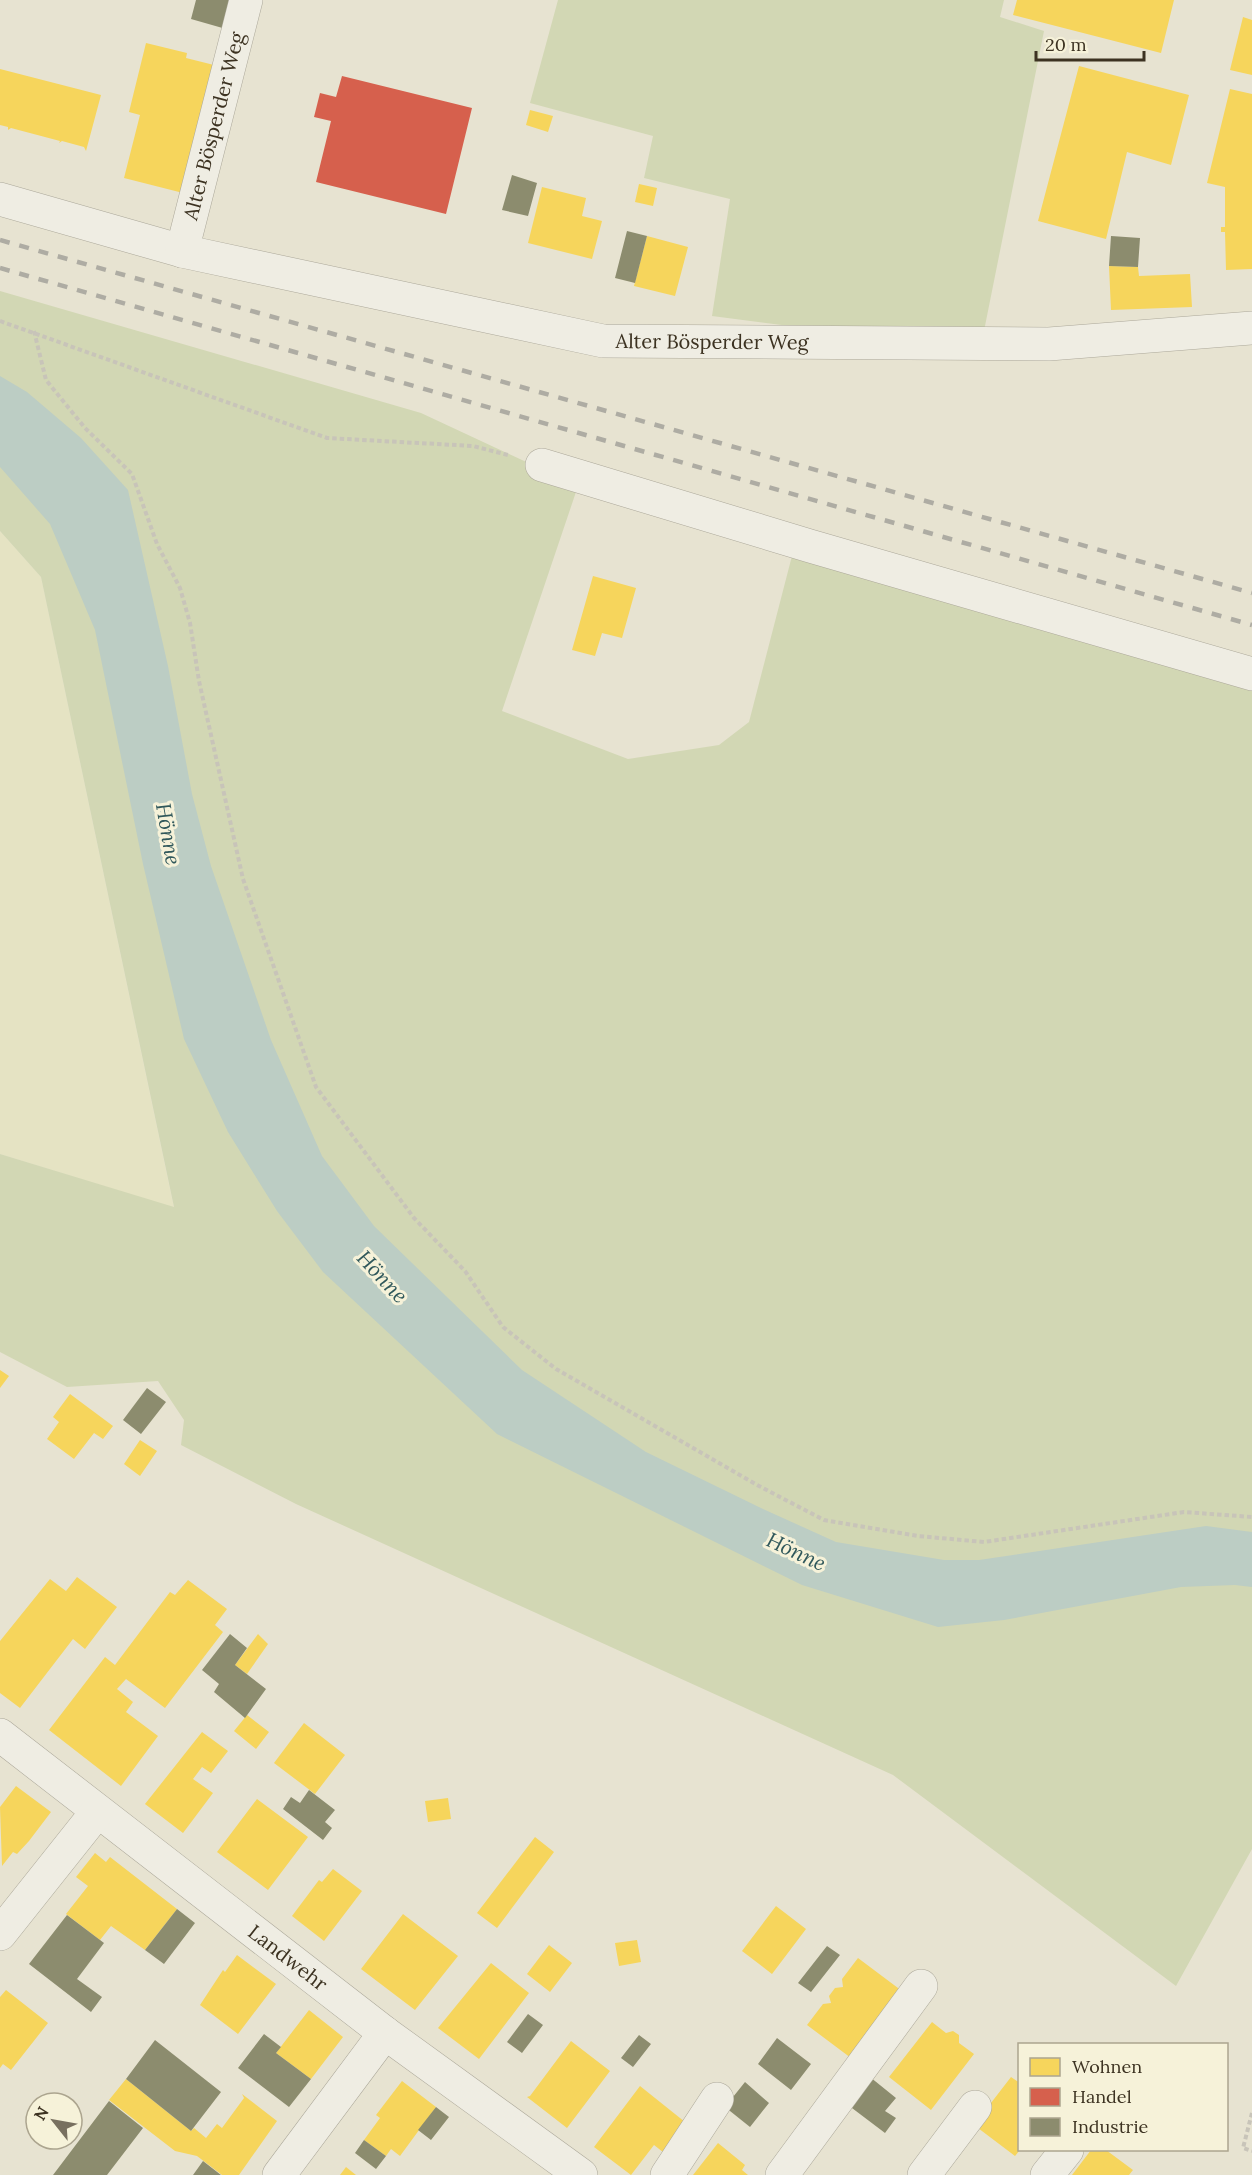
<svg xmlns="http://www.w3.org/2000/svg" width="1252" height="2175" font-family="Lora,serif">
  <style>
    .farmland { fill: #e5e3c3 }
    .green { fill: #d2d7b4 }
    .water { fill: #bccdc4 }
    .homes { fill: #f6d55c }
    .shops { fill: #d6604d }
    .industry { fill: #8c8c6e }
    .lines { fill: none; stroke-linecap: round; stroke-linejoin: round }
    .minor-casing { stroke: #aca89a; stroke-width: 34 }
    .path { stroke: #c8c4b9; stroke-width: 4; stroke-dasharray: 4.5 3; stroke-linecap: butt }
    .minor { stroke: #efede3; stroke-width: 33 }
    .rail { stroke: #aeaca3; stroke-width: 4.5; stroke-dasharray: 10 10; stroke-linecap: butt }
    .labels { text-anchor: middle; stroke-width: 6; stroke-linejoin: round; paint-order: stroke }
    .street-label { font-size: 20px; fill: #3c3221; stroke: #f6f2d9 }
    .water-label { font-size: 21px; font-style: italic; fill: #30585b; stroke: #f6f2d9 }
  </style>
  <rect width="100%" height="100%" fill="#e7e3d1"/>
  <path class="farmland" d="M 0,531 L 41,577 L 174,1208 L 0,1154 Z"/>
  <path class="green" d="M 558,0 L 1004,0 L 1000,17 L 1044,31 L 984,331 L 837,332 L 712,316 L 730,199 L 644,178 L 653,136 L 530,103 Z
    M 0,291 L 421,413 L 578,486 L 502,711 L 628,759 L 719,745 L 749,722 L 793,552 L 1252,691 L 1252,1849 L 1176,1986 L 893,1775 L 296,1504 L 181,1445 L 184,1420 L 158,1381 L 67,1387 L 0,1352 L 0,1154 L 174,1207 L 41,577 L 0,531 Z"/>
  <path class="water" d="M 0,376 L 27,392 L 81,438 L 128,490 L 168,666 L 192,794 L 211,866 L 271,1040 L 322,1156 L 374,1226 L 522,1370 L 646,1452 L 763,1509 L 836,1542 L 944,1560 L 979,1560 L 1206,1526 L 1252,1532 L 1252,1587 L 1235,1585 L 1181,1587 L 1004,1620 L 938,1627 L 802,1585 L 497,1434 L 323,1272 L 277,1211 L 228,1132 L 184,1039 L 143,864 L 95,630 L 50,524 L 0,467 Z"/>
  <path class="homes" d="M 1017,0 L 1174,0 L 1161,53 L 1013,15 Z
    M 1243,17 L 1252,20 L 1252,75 L 1230,70 Z
    M 146,43 L 187,53 L 186,58 L 218,66 L 187,194 L 124,178 L 140,115 L 129,112 Z
    M 1079,66 L 1189,95 L 1171,165 L 1127,152 L 1106,239 L 1038,221 Z
    M 0,69 L 101,95 L 86,151 L 84,147 L 62,141 L 59,143 L 60,141 L 11,128 L 8,130 L 8,127 L 0,125 Z
    M 1230,89 L 1252,94 L 1252,269 L 1226,270 L 1225,232 L 1221,232 L 1221,227 L 1225,227 L 1225,187 L 1207,183 Z
    M 530,110 L 553,116 L 548,132 L 526,125 Z
    M 639,184 L 657,188 L 653,206 L 635,202 Z
    M 542,187 L 586,198 L 582,216 L 602,221 L 592,259 L 528,243 Z
    M 647,236 L 688,247 L 675,296 L 634,286 Z
    M 1109,266 L 1138,267 L 1139,276 L 1190,274 L 1192,307 L 1111,310 Z
    M 593,576 L 636,588 L 622,638 L 602,633 L 595,656 L 572,650 Z
    M 0,1370 L 9,1376 L 0,1388 Z
    M 70,1394 L 113,1426 L 103,1439 L 94,1433 L 74,1459 L 47,1439 L 59,1422 L 53,1417 Z
    M 140,1440 L 157,1451 L 140,1476 L 124,1464 Z
    M 77,1577 L 117,1607 L 85,1649 L 73,1639 L 20,1708 L 0,1693 L 0,1641 L 50,1579 L 66,1591 Z
    M 188,1580 L 227,1609 L 215,1625 L 223,1632 L 165,1708 L 126,1679 L 117,1689 L 133,1702 L 126,1712 L 158,1736 L 121,1786 L 49,1730 L 105,1657 L 115,1665 L 170,1592 L 175,1595 Z
    M 258,1634 L 268,1644 L 247,1674 L 235,1665 Z
    M 247,1715 L 269,1732 L 256,1749 L 234,1731 Z
    M 304,1723 L 345,1755 L 315,1794 L 274,1763 Z
    M 202,1732 L 228,1751 L 211,1773 L 202,1767 L 193,1779 L 213,1793 L 183,1833 L 145,1804 Z
    M 16,1786 L 51,1812 L 29,1841 L 17,1854 L 13,1852 L 2,1866 L 0,1807 Z
    M 448,1798 L 451,1819 L 428,1822 L 425,1801 Z
    M 257,1799 L 308,1837 L 268,1890 L 217,1852 Z
    M 535,1837 L 554,1852 L 497,1928 L 477,1913 Z
    M 95,1853 L 106,1862 L 110,1857 L 177,1909 L 145,1950 L 111,1926 L 100,1940 L 66,1914 L 88,1886 L 76,1877 Z
    M 333,1869 L 362,1891 L 324,1941 L 292,1916 L 319,1880 L 322,1882 Z
    M 776,1906 L 806,1929 L 772,1974 L 742,1951 Z
    M 403,1914 L 458,1956 L 415,2010 L 361,1969 Z
    M 637,1940 L 641,1962 L 619,1966 L 615,1943 Z
    M 549,1945 L 572,1963 L 550,1992 L 527,1974 Z
    M 237,1955 L 276,1984 L 238,2034 L 200,2005 L 223,1970 L 225,1972 Z
    M 858,1958 L 902,1991 L 851,2058 L 807,2025 L 823,2004 L 831,2003 L 829,1996 L 835,1988 L 843,1987 L 842,1979 Z
    M 491,1963 L 529,1993 L 479,2059 L 438,2028 Z
    M 6,1990 L 48,2023 L 11,2070 L 3,2064 L 0,2068 L 0,1997 Z
    M 309,2010 L 343,2037 L 311,2079 L 276,2053 Z
    M 932,2022 L 946,2033 L 953,2031 L 959,2035 L 959,2043 L 974,2054 L 931,2110 L 889,2077 Z
    M 571,2041 L 610,2071 L 567,2128 L 527,2097 L 530,2096 Z
    M 1011,2077 L 1020,2083 L 1020,2150 L 1015,2156 L 974,2125 Z
    M 126,2079 L 191,2131 L 194,2128 L 206,2138 L 217,2124 L 222,2128 L 244,2098 L 242,2094 L 277,2121 L 239,2175 L 222,2175 L 197,2156 L 175,2151 L 109,2100 Z
    M 402,2081 L 436,2107 L 400,2156 L 391,2149 L 386,2156 L 364,2140 L 380,2118 L 376,2115 Z
    M 640,2086 L 690,2126 L 668,2156 L 654,2145 L 631,2175 L 594,2147 Z
    M 718,2143 L 745,2165 L 742,2170 L 748,2175 L 693,2175 Z
    M 1091,2150 L 1106,2150 L 1133,2170 L 1129,2175 L 1072,2175 Z
    M 346,2167 L 356,2175 L 340,2175 Z"/>
  <path class="shops" d="M 342,76 L 472,108 L 446,214 L 316,182 L 331,121 L 314,117 L 320,93 L 336,97 Z"/>
  <path class="industry" d="M 196,0 L 234,0 L 226,29 L 191,19 Z
    M 512,175 L 537,183 L 528,216 L 502,210 Z
    M 627,231 L 647,236 L 635,283 L 615,278 Z
    M 1111,236 L 1140,238 L 1138,267 L 1109,266 Z
    M 147,1388 L 166,1402 L 141,1434 L 123,1420 Z
    M 230,1634 L 247,1648 L 235,1665 L 266,1689 L 245,1718 L 214,1692 L 219,1684 L 202,1670 Z
    M 309,1790 L 335,1810 L 325,1822 L 332,1828 L 323,1840 L 283,1809 L 291,1797 L 300,1803 Z
    M 177,1909 L 195,1923 L 164,1964 L 145,1950 Z
    M 67,1915 L 104,1943 L 77,1979 L 102,1997 L 91,2012 L 29,1964 Z
    M 827,1946 L 840,1955 L 811,1992 L 798,1983 Z
    M 528,2014 L 543,2025 L 522,2053 L 507,2042 Z
    M 264,2034 L 281,2047 L 276,2053 L 311,2079 L 289,2107 L 238,2068 Z
    M 639,2035 L 651,2044 L 633,2067 L 621,2058 Z
    M 777,2038 L 811,2064 L 791,2090 L 758,2064 Z
    M 155,2040 L 221,2092 L 191,2131 L 126,2079 Z
    M 870,2077 L 896,2098 L 885,2111 L 896,2118 L 885,2133 L 848,2105 Z
    M 745,2082 L 769,2103 L 750,2127 L 725,2107 Z
    M 109,2101 L 143,2128 L 107,2175 L 53,2175 Z
    M 436,2107 L 449,2117 L 431,2140 L 418,2130 Z
    M 364,2140 L 386,2156 L 376,2169 L 355,2153 Z
    M 203,2161 L 221,2175 L 193,2175 Z"/>
  <g class="lines">
    <defs>
      <g id="minor">
        <path id="s1" d="M 0,199 L 182,251 L 603,341 L 1049,344 L 1252,328"/>
        <path id="s2" d="M 182,251 L 246,0"/>
        <path d="M 542,465 L 810,546 L 1252,674"/>
        <path id="s3" d="M 0,1735 L 385,2033 L 581,2175"/>
        <path d="M 0,1934 L 97,1812"/>
        <path d="M 279,2175 L 385,2033"/>
        <path d="M 667,2175 L 717,2099"/>
        <path d="M 782,2175 L 921,1986"/>
        <path d="M 924,2175 L 975,2107"/>
        <path d="M 1047,2175 L 1067,2150"/>
      </g>
    </defs>
    <use href="#minor" class="minor-casing"/>
    <path class="path" d="M 0,321 L 327,438 L 473,446 L 508,455
      M 34,331 L 46,380 L 85,428 L 132,474 L 157,544 L 180,588 L 190,623 L 199,681 L 243,879 L 316,1087 L 414,1218 L 465,1271 L 503,1327 L 556,1369 L 759,1486 L 824,1520 L 918,1536 L 984,1542 L 1184,1512 L 1252,1517
      M 1252,2113 L 1243,2148 L 1252,2151"/>
    <use href="#minor" class="minor"/>
    <path class="rail" d="M 0,240 L 1252,593
      M 0,268 L 1252,625"/>
  </g>
  <g class="labels">
    <g class="street-label">
      <text dy="7" stroke="none"><textPath href="#s2" startOffset="129">Alter Bösperder Weg</textPath></text>
      <text dy="7" stroke="none"><textPath href="#s1" startOffset="729">Alter Bösperder Weg</textPath></text>
      <text dy="7" stroke="none"><textPath href="#s3" startOffset="364">Landwehr</textPath></text>
    </g>
    <g class="water-label">
      <text transform="translate(168 834) rotate(80)" y="7">Hönne</text>
      <text transform="translate(382 1277) rotate(47)" y="7">Hönne</text>
      <text transform="translate(796 1552) rotate(25)" y="7">Hönne</text>
    </g>
  </g>
  <rect x="1018" y="2043" width="210" height="108" fill="#f6f2d9" stroke="#aca58f" stroke-width="1.5"/>
  <rect x="1030" y="2058" width="30" height="18" fill="#f6d55c" stroke="#aca58f" stroke-width="1.5"/>
  <text x="1072" y="2073" font-size="18" fill="#3c3221">Wohnen</text>
  <rect x="1030" y="2088" width="30" height="18" fill="#d6604d" stroke="#aca58f" stroke-width="1.5"/>
  <text x="1072" y="2103" font-size="18" fill="#3c3221">Handel</text>
  <rect x="1030" y="2118" width="30" height="18" fill="#8c8c6e" stroke="#aca58f" stroke-width="1.5"/>
  <text x="1072" y="2133" font-size="18" fill="#3c3221">Industrie</text>
  <g transform="translate(54 2121) rotate(301)"><circle r="28" fill="#f6f2d9" stroke="#aca58f" stroke-width="1.5"/>
  <path d="M0-4.5L10 22L0 15L-10 22Z" fill="#78705f"/>
  <text y="-9" font-size="16" font-weight="bold" text-anchor="middle" fill="#3c3221">N</text>
  </g>
  <path d="M1036 51v9h108v-9" fill="none" stroke="#3c3221" stroke-width="3"/>
  <text x="1045" y="51" font-size="18" fill="#3c3221" stroke="#f6f2d9" stroke-width="4.5" paint-order="stroke">20 m</text>
</svg>
